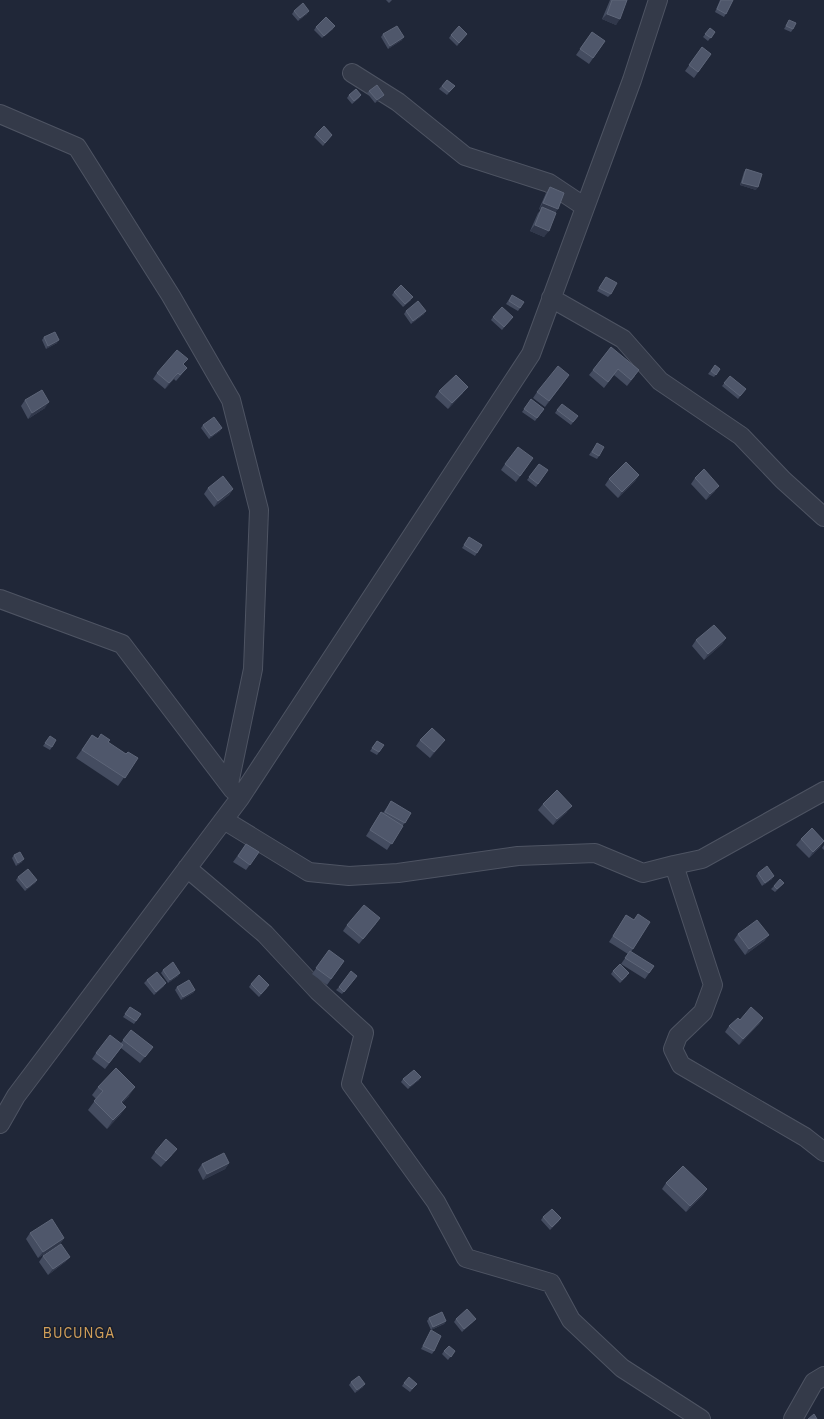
<svg xmlns="http://www.w3.org/2000/svg" width="824" height="1419" font-family="'IBM Plex Sans',sans-serif">
  <style>
    .lines { fill: none; stroke-linecap: round; stroke-linejoin: round }
    .minor-casing { stroke: #4e5463; stroke-width: 20 }
    .minor { stroke: #343a49; stroke-width: 18 }
    .wall { fill: #444c60 }
    .shaded-wall { fill: #31384b }
    .building { fill: #4f576b; stroke: #5e6679 }
    .labels { text-anchor: middle; stroke-width: 3; stroke-linejoin: round; paint-order: stroke }
    .quarter-label { font-size: 14px; letter-spacing: 1px; fill: #d4a15a; stroke: #191f2d }
  </style>
  <rect width="100%" height="100%" fill="#202738"/>
  <g class="lines">
    <defs>
      <path id="minor" d="M 352,73 L 398,102 L 465,156 L 549,183 L 585,207
        M 0,114 L 77,147 L 171,296 L 231,400 L 259,510 L 253,669 L 229,784
        M 551,298 L 623,339 L 660,381 L 741,436 L 783,480 L 824,517
        M 0,599 L 122,644 L 233,790
        M 224,820 L 309,872 L 349,876 L 398,873 L 518,856 L 595,853 L 643,873 L 674,865 L 702,859 L 824,791
        M 674,865 L 713,985 L 703,1012 L 678,1036 L 673,1049 L 681,1065 L 805,1137 L 824,1152
        M 187,868 L 265,934 L 318,991 L 364,1033 L 351,1084 L 436,1202 L 466,1258 L 551,1283 L 571,1320 L 622,1368 L 701,1419
        M 0,1124 L 16,1096 L 240,798 L 531,354 L 632,80 L 658,0
        M 793,1419 L 814,1382 L 824,1376"/>
    </defs>
    <use href="#minor" class="minor-casing"/>
    <use href="#minor" class="minor"/>
  </g>
  <path class="wall" d="M 386,0 L 392,0 L 389,3 Z
    M 610,0 L 627,0 L 616,25 L 602,19 Z
    M 720,0 L 733,0 L 724,17 L 715,12 Z
    M 294,11 L 307,14 L 298,21 L 292,14 Z
    M 789,20 L 793,29 L 791,32 L 784,29 Z
    M 316,27 L 333,29 L 322,38 L 314,30 Z
    M 710,28 L 715,32 L 708,41 L 703,37 Z
    M 592,32 L 605,41 L 589,64 L 576,55 Z
    M 383,34 L 402,40 L 388,49 L 381,37 Z
    M 467,34 L 457,46 L 449,38 L 451,35 Z
    M 702,47 L 711,54 L 694,78 L 685,71 Z
    M 447,80 L 455,86 L 447,95 L 439,89 Z
    M 369,91 L 384,95 L 382,98 L 375,103 L 367,93 Z
    M 349,95 L 361,95 L 359,98 L 352,104 L 347,98 Z
    M 316,134 L 332,135 L 323,146 L 314,137 Z
    M 746,169 L 756,190 L 740,185 L 744,172 Z
    M 550,187 L 555,213 L 544,237 L 530,231 L 538,213 L 541,210 L 539,209 L 546,193 Z
    M 606,277 L 611,294 L 608,297 L 597,291 Z
    M 394,292 L 411,300 L 403,307 L 392,295 Z
    M 512,295 L 520,308 L 518,311 L 506,304 Z
    M 406,311 L 424,314 L 411,324 L 404,314 Z
    M 493,317 L 513,317 L 502,330 L 491,320 Z
    M 44,337 L 57,343 L 46,349 L 42,340 Z
    M 611,347 L 635,376 L 627,386 L 614,375 L 604,388 L 589,375 Z
    M 715,365 L 720,369 L 714,377 L 708,374 Z
    M 187,368 L 176,381 L 174,379 L 165,389 L 153,379 L 157,373 Z
    M 569,375 L 545,407 L 533,398 L 537,392 Z
    M 730,376 L 746,389 L 738,399 L 722,386 Z
    M 439,391 L 463,393 L 448,409 L 435,397 Z
    M 531,399 L 544,409 L 535,421 L 522,412 Z
    M 25,400 L 45,408 L 28,419 L 21,406 Z
    M 557,410 L 578,416 L 571,425 L 555,413 Z
    M 203,425 L 220,431 L 209,439 L 201,428 Z
    M 595,446 L 599,456 L 597,459 L 589,455 Z
    M 505,464 L 529,464 L 516,482 L 501,470 Z
    M 539,464 L 548,470 L 536,487 L 527,480 Z
    M 639,475 L 635,481 L 618,498 L 605,485 L 609,479 Z
    M 695,478 L 715,491 L 706,500 L 691,484 Z
    M 208,488 L 233,489 L 229,495 L 214,507 L 204,494 Z
    M 469,537 L 482,545 L 475,556 L 462,548 Z
    M 726,638 L 722,644 L 704,660 L 692,646 L 696,640 Z
    M 92,735 L 126,754 L 138,758 L 118,786 L 76,758 Z
    M 48,739 L 52,747 L 50,750 L 43,746 Z
    M 420,740 L 441,745 L 430,758 L 416,746 Z
    M 377,741 L 384,745 L 377,755 L 370,751 Z
    M 391,801 L 411,813 L 387,850 L 366,836 L 381,812 L 383,813 Z
    M 543,804 L 567,812 L 553,825 L 538,810 Z
    M 801,839 L 824,841 L 820,847 L 809,858 L 796,845 Z
    M 246,844 L 259,852 L 246,870 L 233,862 Z
    M 824,845 L 824,850 L 822,848 Z
    M 14,855 L 22,862 L 16,866 L 12,858 Z
    M 758,873 L 772,879 L 762,886 L 756,876 Z
    M 18,877 L 37,880 L 35,883 L 25,891 L 16,880 Z
    M 784,883 L 775,892 L 771,889 L 774,886 Z
    M 626,915 L 634,920 L 650,922 L 631,952 L 654,966 L 645,979 L 621,964 L 628,954 L 609,942 Z
    M 376,924 L 359,944 L 343,931 L 347,925 Z
    M 738,934 L 769,935 L 764,941 L 745,955 L 734,940 Z
    M 329,950 L 344,961 L 327,985 L 312,974 Z
    M 163,970 L 178,976 L 168,983 L 161,973 Z
    M 613,971 L 627,976 L 620,983 L 611,974 Z
    M 355,979 L 342,994 L 336,990 L 339,987 Z
    M 147,980 L 164,986 L 154,995 L 144,983 Z
    M 251,984 L 267,988 L 259,997 L 249,987 Z
    M 177,987 L 195,990 L 193,993 L 181,1000 L 175,990 Z
    M 130,1007 L 141,1014 L 134,1024 L 123,1017 Z
    M 763,1018 L 759,1024 L 739,1045 L 725,1032 L 729,1026 L 740,1020 Z
    M 131,1030 L 153,1047 L 140,1063 L 121,1048 L 105,1069 L 92,1059 L 96,1053 L 121,1043 Z
    M 403,1079 L 419,1080 L 408,1089 L 401,1082 Z
    M 98,1087 L 129,1096 L 122,1103 L 126,1107 L 120,1115 L 107,1129 L 88,1110 L 96,1099 L 92,1095 Z
    M 155,1152 L 172,1155 L 161,1167 L 151,1158 Z
    M 229,1163 L 225,1169 L 203,1180 L 198,1170 L 202,1164 Z
    M 666,1183 L 707,1189 L 703,1195 L 686,1212 L 662,1189 Z
    M 543,1217 L 559,1221 L 550,1230 L 541,1220 Z
    M 30,1233 L 64,1238 L 60,1244 L 38,1258 L 26,1239 Z
    M 43,1256 L 70,1257 L 65,1262 L 48,1275 L 39,1262 Z
    M 429,1318 L 446,1321 L 444,1324 L 431,1330 L 427,1321 Z
    M 456,1319 L 473,1322 L 462,1332 L 454,1322 Z
    M 431,1330 L 434,1351 L 432,1354 L 421,1349 Z
    M 444,1351 L 455,1351 L 448,1360 L 442,1354 Z
    M 351,1382 L 363,1387 L 355,1393 L 349,1385 Z
    M 404,1383 L 417,1384 L 410,1392 L 402,1386 Z"/>
  <path class="shaded-wall" d="M 309,11 L 307,14 L 298,21 L 300,18 Z
    M 607,14 L 620,19 L 616,25 L 602,19 Z
    M 335,26 L 333,29 L 322,38 L 324,36 Z
    M 404,37 L 402,40 L 388,49 L 390,46 Z
    M 384,95 L 382,98 L 375,103 L 377,100 Z
    M 742,183 L 758,187 L 756,190 L 740,185 Z
    M 543,203 L 558,209 L 554,215 L 542,207 L 541,210 L 539,209 Z
    M 535,225 L 549,231 L 544,237 L 530,231 Z
    M 426,311 L 424,314 L 411,324 L 413,321 Z
    M 59,340 L 57,343 L 46,349 L 48,346 Z
    M 178,373 L 174,379 L 165,389 L 169,383 Z
    M 569,375 L 565,381 L 545,407 L 549,401 Z
    M 468,387 L 463,393 L 448,409 L 452,403 Z
    M 49,402 L 45,408 L 28,419 L 32,413 Z
    M 222,428 L 220,431 L 209,439 L 211,436 Z
    M 639,475 L 635,481 L 618,498 L 622,492 Z
    M 719,486 L 715,491 L 706,500 L 710,494 Z
    M 233,489 L 229,495 L 214,507 L 218,501 Z
    M 726,638 L 722,644 L 704,660 L 708,654 Z
    M 445,740 L 441,745 L 430,758 L 434,752 Z
    M 572,806 L 567,812 L 553,825 L 557,819 Z
    M 824,841 L 820,847 L 809,858 L 813,852 Z
    M 24,859 L 22,862 L 16,866 L 18,863 Z
    M 774,876 L 772,879 L 762,886 L 765,883 Z
    M 37,880 L 35,883 L 25,891 L 27,888 Z
    M 380,918 L 376,924 L 359,944 L 363,939 Z
    M 769,935 L 764,941 L 745,955 L 749,949 Z
    M 180,973 L 178,976 L 168,983 L 170,980 Z
    M 166,983 L 164,986 L 154,995 L 156,992 Z
    M 195,990 L 193,993 L 181,1000 L 183,997 Z
    M 763,1018 L 759,1024 L 739,1045 L 743,1039 Z
    M 421,1077 L 419,1080 L 408,1089 L 410,1086 Z
    M 135,1087 L 129,1096 L 115,1111 L 121,1102 Z
    M 126,1107 L 120,1115 L 107,1129 L 113,1120 Z
    M 229,1163 L 225,1169 L 203,1180 L 207,1174 Z
    M 707,1189 L 703,1195 L 686,1212 L 690,1206 Z
    M 561,1218 L 559,1221 L 550,1230 L 552,1227 Z
    M 64,1238 L 60,1244 L 38,1258 L 43,1252 Z
    M 70,1257 L 65,1262 L 48,1275 L 53,1269 Z
    M 476,1319 L 473,1322 L 462,1332 L 464,1329 Z
    M 446,1321 L 444,1324 L 431,1330 L 433,1327 Z
    M 365,1384 L 363,1387 L 355,1393 L 357,1390 Z"/>
  <path class="building" d="M 612,0 L 627,0 L 620,19 L 607,14 Z
    M 721,0 L 733,0 L 726,14 L 717,9 Z
    M 303,3 L 309,11 L 300,18 L 294,11 Z
    M 326,17 L 335,26 L 324,36 L 316,27 Z
    M 789,20 L 796,23 L 793,29 L 786,26 Z
    M 397,26 L 404,37 L 390,46 L 383,34 Z
    M 459,26 L 467,34 L 459,43 L 451,35 Z
    M 710,28 L 715,32 L 711,38 L 705,34 Z
    M 592,32 L 605,41 L 593,58 L 580,49 Z
    M 702,47 L 711,54 L 698,72 L 689,65 Z
    M 447,80 L 455,86 L 449,92 L 442,86 Z
    M 377,85 L 384,95 L 377,100 L 369,91 Z
    M 356,89 L 361,95 L 354,101 L 349,95 Z
    M 324,126 L 332,135 L 325,143 L 316,134 Z
    M 746,169 L 762,174 L 758,187 L 742,183 Z
    M 550,187 L 564,193 L 558,209 L 543,203 Z
    M 542,207 L 556,213 L 549,231 L 535,225 Z
    M 606,277 L 617,283 L 611,294 L 599,288 Z
    M 401,285 L 413,297 L 405,304 L 394,292 Z
    M 512,295 L 524,302 L 520,308 L 509,301 Z
    M 418,301 L 426,311 L 413,321 L 406,311 Z
    M 502,307 L 513,317 L 504,327 L 493,317 Z
    M 55,332 L 59,340 L 48,346 L 44,337 Z
    M 611,347 L 639,370 L 631,380 L 618,369 L 608,382 L 593,370 Z
    M 177,350 L 188,359 L 183,364 L 187,368 L 180,375 L 178,373 L 169,383 L 157,373 Z
    M 715,365 L 720,369 L 716,375 L 711,371 Z
    M 558,366 L 569,375 L 549,401 L 537,392 Z
    M 456,375 L 468,387 L 452,403 L 439,391 Z
    M 730,376 L 746,389 L 740,396 L 724,383 Z
    M 42,390 L 49,402 L 32,413 L 25,400 Z
    M 531,399 L 544,409 L 537,418 L 524,409 Z
    M 562,404 L 578,416 L 573,422 L 557,410 Z
    M 214,417 L 222,428 L 211,436 L 203,425 Z
    M 597,443 L 604,447 L 599,456 L 592,452 Z
    M 518,447 L 533,458 L 520,476 L 505,464 Z
    M 626,462 L 639,475 L 622,492 L 609,479 Z
    M 539,464 L 548,470 L 538,484 L 529,477 Z
    M 704,469 L 719,486 L 710,494 L 695,478 Z
    M 223,476 L 233,489 L 218,501 L 208,488 Z
    M 469,537 L 482,545 L 477,553 L 464,545 Z
    M 714,625 L 726,638 L 708,654 L 696,640 Z
    M 432,728 L 445,740 L 434,752 L 420,740 Z
    M 101,734 L 110,740 L 108,742 L 126,754 L 128,752 L 138,758 L 125,778 L 82,750 L 92,735 L 98,739 Z
    M 50,736 L 56,740 L 52,747 L 45,743 Z
    M 377,741 L 384,745 L 379,752 L 372,748 Z
    M 557,790 L 572,806 L 557,819 L 543,804 Z
    M 391,801 L 411,813 L 405,823 L 385,812 Z
    M 381,812 L 403,826 L 392,844 L 370,830 Z
    M 812,828 L 824,841 L 813,852 L 801,839 Z
    M 246,844 L 259,852 L 250,865 L 238,856 Z
    M 20,852 L 24,859 L 18,863 L 14,855 Z
    M 767,866 L 774,876 L 765,883 L 758,873 Z
    M 28,869 L 37,880 L 27,888 L 18,877 Z
    M 780,879 L 784,883 L 777,889 L 774,886 Z
    M 364,905 L 380,918 L 363,939 L 347,925 Z
    M 638,914 L 650,922 L 633,949 L 613,936 L 626,915 L 634,920 Z
    M 757,920 L 769,935 L 749,949 L 738,934 Z
    M 329,950 L 344,961 L 331,979 L 316,968 Z
    M 630,951 L 654,966 L 649,973 L 625,958 Z
    M 173,962 L 180,973 L 170,980 L 163,970 Z
    M 620,964 L 629,973 L 622,980 L 613,971 Z
    M 351,971 L 357,976 L 344,992 L 339,987 Z
    M 157,972 L 166,983 L 156,992 L 147,980 Z
    M 259,975 L 269,985 L 261,994 L 251,984 Z
    M 189,980 L 195,990 L 183,997 L 177,987 Z
    M 130,1007 L 141,1014 L 136,1021 L 125,1014 Z
    M 751,1007 L 763,1018 L 743,1039 L 729,1026 L 738,1018 L 740,1020 Z
    M 131,1030 L 153,1047 L 145,1057 L 123,1040 Z
    M 110,1035 L 123,1045 L 109,1063 L 96,1053 Z
    M 116,1068 L 135,1087 L 121,1102 L 126,1107 L 113,1120 L 94,1101 L 103,1091 L 98,1087 Z
    M 414,1070 L 421,1077 L 410,1086 L 403,1079 Z
    M 166,1139 L 177,1149 L 166,1161 L 155,1152 Z
    M 224,1153 L 229,1163 L 207,1174 L 202,1164 Z
    M 683,1166 L 707,1189 L 690,1206 L 666,1183 Z
    M 552,1209 L 561,1218 L 552,1227 L 543,1217 Z
    M 52,1219 L 64,1238 L 43,1252 L 30,1233 Z
    M 61,1244 L 70,1257 L 53,1269 L 43,1256 Z
    M 467,1309 L 476,1319 L 464,1329 L 456,1319 Z
    M 442,1312 L 446,1321 L 433,1327 L 429,1318 Z
    M 431,1330 L 441,1336 L 434,1351 L 423,1346 Z
    M 449,1346 L 455,1351 L 451,1357 L 444,1351 Z
    M 359,1376 L 365,1384 L 357,1390 L 351,1382 Z
    M 409,1377 L 417,1384 L 412,1389 L 404,1383 Z
    M 814,1414 L 817,1419 L 808,1419 Z"/>
  <g class="labels">
    <g class="quarter-label">
      <text x="79" y="1338">BUCUNGA</text>
    </g>
  </g>
</svg>
